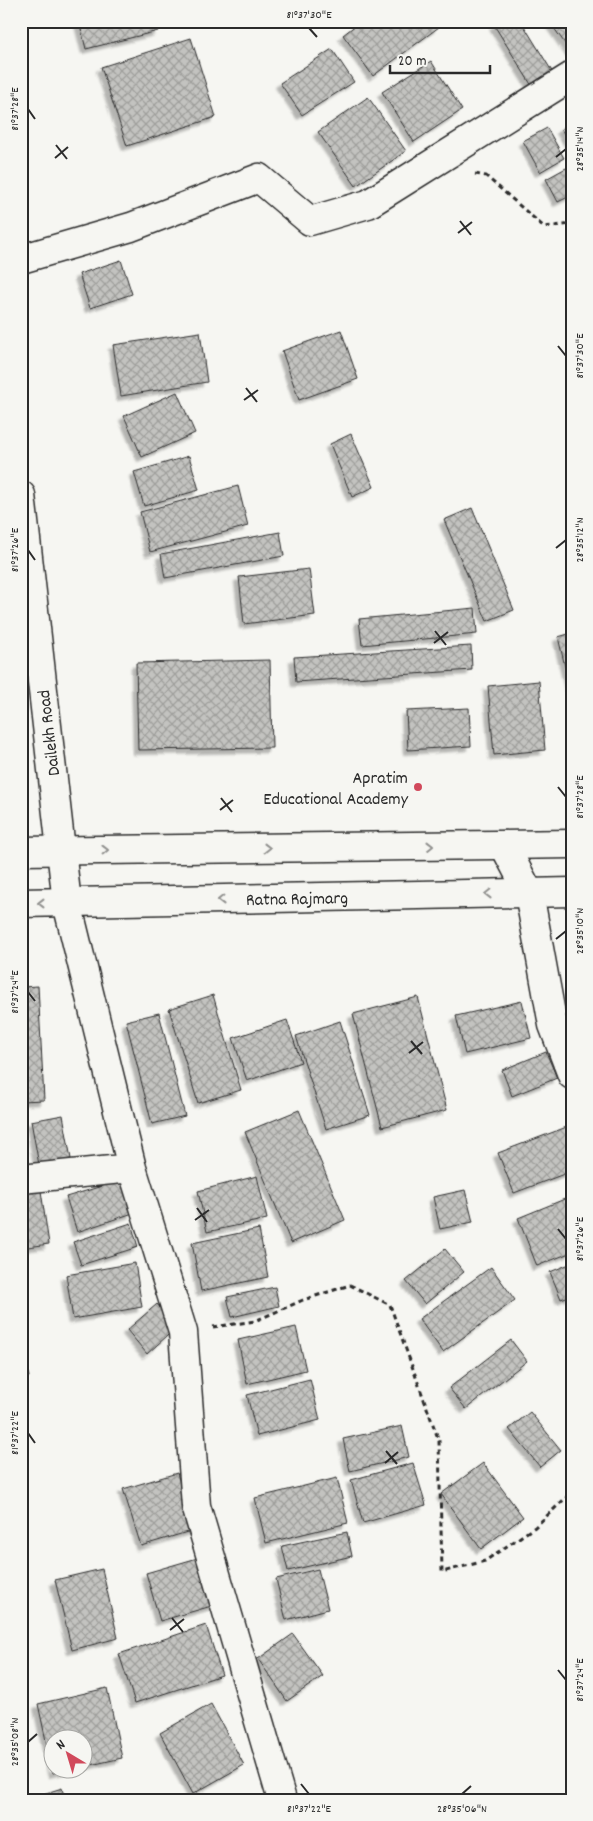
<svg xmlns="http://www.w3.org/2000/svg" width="593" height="1821" font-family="Dekko,sans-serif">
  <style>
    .building { fill: url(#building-cross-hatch); stroke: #2b2b2b; filter: url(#shadow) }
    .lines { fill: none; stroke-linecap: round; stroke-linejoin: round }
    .minor-casing { stroke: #2b2b2b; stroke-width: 31 }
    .primary-casing { stroke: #2b2b2b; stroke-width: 31 }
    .path { stroke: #2b2b2b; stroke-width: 3; stroke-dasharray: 5 4; stroke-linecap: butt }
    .minor { stroke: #f6f6f2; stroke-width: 28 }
    .primary { stroke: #f6f6f2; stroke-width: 28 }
    .oneway { stroke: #90908e }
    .ticks { fill: none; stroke: #2b2b2b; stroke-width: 2 }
    .poi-dot { fill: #d1495b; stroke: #f6f6f2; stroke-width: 2 }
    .labels { text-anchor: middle; stroke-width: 4; stroke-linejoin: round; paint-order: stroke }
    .street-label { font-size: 18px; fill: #2b2b2b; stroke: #f6f6f2 }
    .poi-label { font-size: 18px; fill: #2b2b2b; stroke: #f6f6f2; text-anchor: end }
    .neatline { fill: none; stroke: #2b2b2b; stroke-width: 2 }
    .ticks-label { font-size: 12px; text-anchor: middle; fill: #2b2b2b }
  </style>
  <defs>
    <pattern id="building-cross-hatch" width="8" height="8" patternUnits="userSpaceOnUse" patternTransform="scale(1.25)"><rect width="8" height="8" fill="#c3c3c0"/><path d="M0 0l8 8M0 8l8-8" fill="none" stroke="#9f9f9c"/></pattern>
    <filter id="shadow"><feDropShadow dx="-4.5" dy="4.5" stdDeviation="1" flood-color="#0004"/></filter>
  </defs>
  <rect width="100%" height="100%" fill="#f6f6f2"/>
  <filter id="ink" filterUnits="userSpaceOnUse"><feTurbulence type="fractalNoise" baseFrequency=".02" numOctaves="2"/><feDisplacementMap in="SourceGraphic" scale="10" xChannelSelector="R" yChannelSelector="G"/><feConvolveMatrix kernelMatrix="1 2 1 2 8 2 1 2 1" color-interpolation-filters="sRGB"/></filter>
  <g filter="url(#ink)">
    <path class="building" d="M 79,21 L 156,21 L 158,31 L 86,49 Z
      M 361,21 L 435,21 L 439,27 L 373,76 L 343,35 Z
      M 501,21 L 521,21 L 553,73 L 532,86 L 494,25 Z
      M 549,21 L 572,21 L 572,51 L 571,52 Z
      M 191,38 L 216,117 L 127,146 L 101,67 Z
      M 332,49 L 354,82 L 302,115 L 280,83 Z
      M 431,61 L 462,110 L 414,142 L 382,92 Z
      M 368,97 L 406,151 L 356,186 L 318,132 Z
      M 572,122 L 572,146 L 561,129 Z
      M 547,128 L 564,158 L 540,172 L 523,141 Z
      M 566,168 L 572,178 L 572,195 L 558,202 L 546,179 Z
      M 121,260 L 132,294 L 90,308 L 79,274 Z
      M 341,330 L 358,379 L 299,400 L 282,351 Z
      M 200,332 L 207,382 L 121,396 L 113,345 Z
      M 177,392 L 195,433 L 142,457 L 124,416 Z
      M 351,434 L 374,487 L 352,497 L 330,444 Z
      M 189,456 L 199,490 L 144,506 L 134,472 Z
      M 238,486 L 248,526 L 150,552 L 140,512 Z
      M 472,508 L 514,610 L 487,621 L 444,520 Z
      M 280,532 L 284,556 L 165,578 L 161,554 Z
      M 309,569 L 315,615 L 244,624 L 239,577 Z
      M 475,608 L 477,634 L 362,645 L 359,619 Z
      M 572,633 L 572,696 L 558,637 Z
      M 471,646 L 472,670 L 296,682 L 294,657 Z
      M 270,660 L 272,748 L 138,750 L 136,663 Z
      M 539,681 L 545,750 L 494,755 L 488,686 Z
      M 469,708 L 471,746 L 408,750 L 406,711 Z
      M 38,986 L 44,1100 L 21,1101 L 21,987 Z
      M 213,995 L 241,1090 L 198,1103 L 169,1009 Z
      M 418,997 L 447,1110 L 382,1127 L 353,1014 Z
      M 522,1001 L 531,1038 L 465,1054 L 456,1016 Z
      M 159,1013 L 185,1116 L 152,1124 L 126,1021 Z
      M 287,1020 L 301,1062 L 247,1081 L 233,1038 Z
      M 340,1021 L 370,1115 L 326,1129 L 296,1036 Z
      M 546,1052 L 557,1078 L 512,1096 L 502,1070 Z
      M 299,1110 L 345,1220 L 291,1243 L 245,1132 Z
      M 63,1115 L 71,1159 L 39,1165 L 31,1121 Z
      M 572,1125 L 572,1171 L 514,1193 L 498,1153 Z
      M 257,1176 L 267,1219 L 207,1232 L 198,1191 Z
      M 122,1180 L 133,1213 L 77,1232 L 66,1197 Z
      M 465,1190 L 473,1222 L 440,1229 L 433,1197 Z
      M 41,1191 L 49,1244 L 21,1248 L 21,1194 Z
      M 572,1196 L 572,1252 L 537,1266 L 518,1218 Z
      M 131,1223 L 138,1247 L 81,1265 L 73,1242 Z
      M 259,1229 L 268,1277 L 201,1291 L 192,1243 Z
      M 445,1249 L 464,1272 L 425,1304 L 406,1281 Z
      M 135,1263 L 142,1307 L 73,1319 L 66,1275 Z
      M 572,1263 L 572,1295 L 561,1299 L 550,1272 Z
      M 491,1267 L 515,1300 L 443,1352 L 419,1319 Z
      M 275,1287 L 279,1306 L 232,1317 L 227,1297 Z
      M 157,1304 L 177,1327 L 147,1354 L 127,1330 Z
      M 296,1327 L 306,1370 L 247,1384 L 238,1340 Z
      M 21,1337 L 29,1377 L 21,1378 Z
      M 511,1340 L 527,1361 L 466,1409 L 449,1388 Z
      M 310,1379 L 320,1420 L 257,1436 L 247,1395 Z
      M 530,1412 L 561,1450 L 540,1467 L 509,1429 Z
      M 402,1426 L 409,1457 L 350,1471 L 343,1439 Z
      M 413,1463 L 426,1505 L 363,1523 L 351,1480 Z
      M 483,1463 L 523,1517 L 481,1549 L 441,1494 Z
      M 177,1473 L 194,1530 L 141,1546 L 123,1489 Z
      M 337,1478 L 348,1523 L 266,1543 L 255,1498 Z
      M 347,1532 L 352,1556 L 288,1571 L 282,1546 Z
      M 201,1557 L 215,1605 L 160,1621 L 146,1573 Z
      M 102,1569 L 118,1638 L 72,1650 L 55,1580 Z
      M 318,1569 L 328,1609 L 286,1620 L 276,1579 Z
      M 206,1625 L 222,1675 L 135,1703 L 119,1654 Z
      M 293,1634 L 323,1676 L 287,1701 L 258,1659 Z
      M 107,1688 L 122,1758 L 82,1767 L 82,1738 L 52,1738 L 52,1768 L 75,1768 L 53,1773 L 38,1704 Z
      M 211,1704 L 244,1765 L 193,1794 L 160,1733 Z
      M 62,1788 L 65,1800 L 24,1800 Z"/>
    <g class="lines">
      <defs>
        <path id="minor" d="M 21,259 L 131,227 L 259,178 L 310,221 L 368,204 L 572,76
          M 21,495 L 67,903 L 132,1168 L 183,1332 L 196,1506 L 282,1800
          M 504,845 L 529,893 L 553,1025 L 572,1075
          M 21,1179 L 132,1168"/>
        <path id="primary" d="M 21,851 L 572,844
          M 21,903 L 572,892"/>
      </defs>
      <use href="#minor" class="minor-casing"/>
      <use href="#primary" class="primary-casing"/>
      <path class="path" d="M 475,174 L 486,176 L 544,227 L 572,224
        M 213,1327 L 255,1321 L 303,1300 L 350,1285 L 390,1305 L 439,1441 L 442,1572 L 485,1561 L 535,1527 L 572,1492"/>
      <use href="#minor" class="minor"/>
      <use href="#primary" class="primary"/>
    </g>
    <defs><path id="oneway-chevron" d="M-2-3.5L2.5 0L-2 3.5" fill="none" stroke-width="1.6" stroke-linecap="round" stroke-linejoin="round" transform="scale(1.25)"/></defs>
    <g class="oneway">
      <use href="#oneway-chevron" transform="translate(430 846) rotate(-1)"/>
      <use href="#oneway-chevron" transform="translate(267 848) rotate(-1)"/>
      <use href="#oneway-chevron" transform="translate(105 850) rotate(-1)"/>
      <use href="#oneway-chevron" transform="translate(488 894) rotate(179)"/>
      <use href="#oneway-chevron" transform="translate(221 900) rotate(179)"/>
      <use href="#oneway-chevron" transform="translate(41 903) rotate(-180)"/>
    </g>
  </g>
  <path class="ticks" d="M 309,28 L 317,37M 28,109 L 35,119M 56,145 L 67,159M 556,157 L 566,149M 55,158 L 68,147M 460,221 L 471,235M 458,233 L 472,222M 558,346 L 566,356M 246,388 L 257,402M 244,400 L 258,390M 556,548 L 566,540M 28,550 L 35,560M 435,631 L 446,645M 434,643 L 448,632M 558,787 L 566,797M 221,798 L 232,812M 220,810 L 233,800M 556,939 L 566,931M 28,992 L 35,1001M 411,1041 L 422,1054M 409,1053 L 423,1042M 197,1208 L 207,1222M 195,1220 L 209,1210M 558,1229 L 566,1239M 28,1433 L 35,1443M 386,1451 L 397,1464M 385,1463 L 398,1452M 172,1618 L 183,1632M 170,1630 L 184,1619M 558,1670 L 566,1680M 28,1742 L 37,1734M 301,1784 L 309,1794M 462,1794 L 471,1786"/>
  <circle class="poi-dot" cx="418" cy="787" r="5"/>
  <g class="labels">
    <g class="street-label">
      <text transform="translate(48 733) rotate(-97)" y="6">Dailekh Road</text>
      <text transform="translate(297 898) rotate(-1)" y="6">Ratna Rajmarg</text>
    </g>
    <g class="poi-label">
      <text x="408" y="783">Apratim<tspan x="408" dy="21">Educational Academy</tspan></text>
    </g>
  </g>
  <rect width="593" height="1821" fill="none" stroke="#f6f6f2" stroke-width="55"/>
  <g transform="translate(68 1754) rotate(322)"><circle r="24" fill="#f6f6f2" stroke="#a5a5a2"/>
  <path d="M0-4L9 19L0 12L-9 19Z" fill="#d1495b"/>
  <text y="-8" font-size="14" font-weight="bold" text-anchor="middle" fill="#2b2b2b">N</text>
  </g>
  <path d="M390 65v8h100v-8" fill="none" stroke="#2b2b2b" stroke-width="2.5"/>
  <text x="398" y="65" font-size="15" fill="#2b2b2b" stroke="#f6f6f2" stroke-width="4" paint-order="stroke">20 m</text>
  <rect x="28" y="28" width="538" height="1766" class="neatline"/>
  <g class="ticks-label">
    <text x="309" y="18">81°37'30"E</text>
    <text transform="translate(14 109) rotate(-90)" y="4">81°37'28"E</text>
    <text transform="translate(579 149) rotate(-90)" y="4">28°35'14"N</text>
    <text transform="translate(579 356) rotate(-90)" y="4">81°37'30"E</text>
    <text transform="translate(579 540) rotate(-90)" y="4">28°35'12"N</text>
    <text transform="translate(14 550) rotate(-90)" y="4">81°37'26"E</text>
    <text transform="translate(579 797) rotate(-90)" y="4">81°37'28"E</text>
    <text transform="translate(579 931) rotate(-90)" y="4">28°35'10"N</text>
    <text transform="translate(14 992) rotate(-90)" y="4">81°37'24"E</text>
    <text transform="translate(579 1239) rotate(-90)" y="4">81°37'26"E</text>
    <text transform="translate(14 1433) rotate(-90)" y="4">81°37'22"E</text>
    <text transform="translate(579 1680) rotate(-90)" y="4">81°37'24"E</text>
    <text transform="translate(14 1742) rotate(-90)" y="4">28°35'08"N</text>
    <text x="309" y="1812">81°37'22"E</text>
    <text x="462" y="1812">28°35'06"N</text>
  </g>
</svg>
